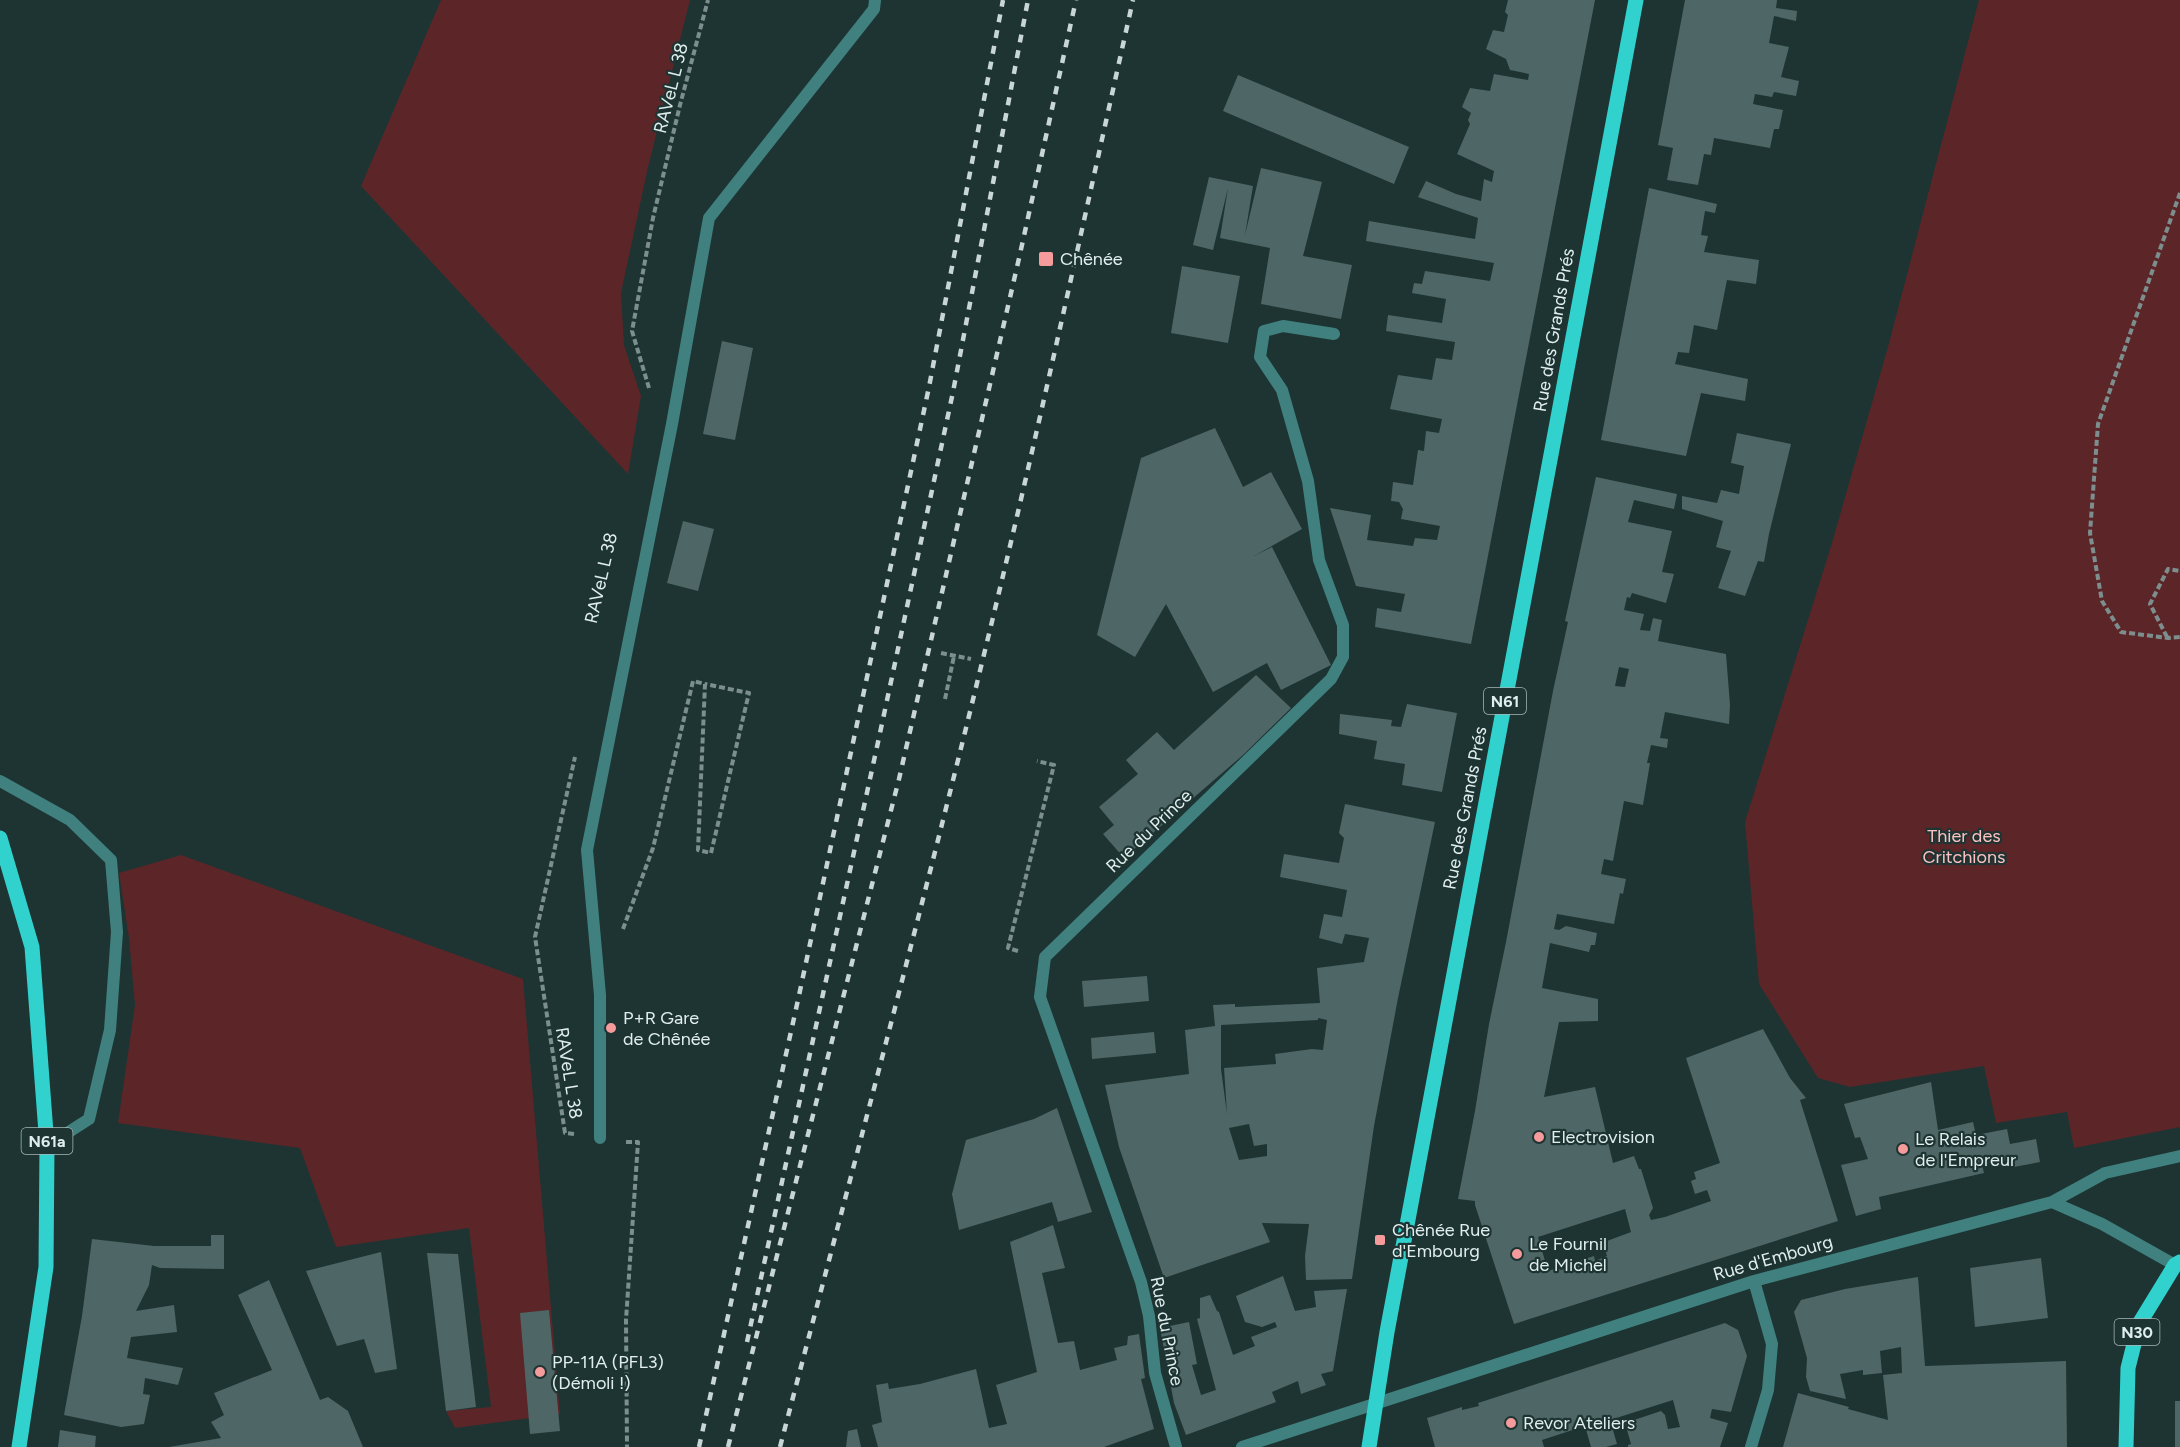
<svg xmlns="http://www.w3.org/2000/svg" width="2180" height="1447" font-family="Figtree,sans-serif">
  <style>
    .green { fill: #5c2629 }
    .building { fill: #4e6665; fill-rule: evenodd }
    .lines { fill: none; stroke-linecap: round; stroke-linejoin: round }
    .path { stroke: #7c8f8e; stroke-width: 4; stroke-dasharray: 6 3; stroke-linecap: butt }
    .service { stroke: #40817f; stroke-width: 12 }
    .minor { stroke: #40817f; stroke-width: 12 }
    .primary { stroke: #31d2ce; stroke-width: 15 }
    .rail { stroke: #c8d6d6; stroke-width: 4.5; stroke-dasharray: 8 8; stroke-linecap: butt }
    .poi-dot { fill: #f59b9c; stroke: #1d3433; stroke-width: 2 }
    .labels { text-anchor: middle; stroke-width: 4.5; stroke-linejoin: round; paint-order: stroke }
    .shield { fill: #1d3433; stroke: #a6b6b6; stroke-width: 1.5 }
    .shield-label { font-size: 16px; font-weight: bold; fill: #e1eeee }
    .street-label { font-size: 18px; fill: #e1eeee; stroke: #1d3433 }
    .poi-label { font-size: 18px; fill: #e1eeee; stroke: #1d3433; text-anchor: start }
    .park-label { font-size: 18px; fill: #fec1c1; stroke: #1d3433 }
  </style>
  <rect width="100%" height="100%" fill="#1d3433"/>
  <path class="green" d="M 441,0 L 690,0 L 648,167 L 621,293 L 624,345 L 641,396 L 628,474 L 361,186 Z
    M 1979,0 L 2180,0 L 2180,1127 L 2074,1148 L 2067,1112 L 1996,1123 L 1984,1066 L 1850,1087 L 1818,1078 L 1759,984 L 1745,822 L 1832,543 L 1888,347 Z
    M 181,855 L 523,979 L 560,1414 L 455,1428 L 446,1411 L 491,1407 L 469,1228 L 336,1247 L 300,1148 L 118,1123 L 135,1005 L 129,938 L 119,873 Z"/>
  <path class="building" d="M 1508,0 L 1595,0 L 1471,644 L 1375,627 L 1377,608 L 1401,612 L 1405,594 L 1356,586 L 1330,508 L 1371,515 L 1367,540 L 1413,546 L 1415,538 L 1437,540 L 1440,526 L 1401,519 L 1403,509 L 1399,502 L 1391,501 L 1393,482 L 1413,485 L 1418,450 L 1424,451 L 1426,431 L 1439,433 L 1442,419 L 1390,409 L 1398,375 L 1432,380 L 1436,358 L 1452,360 L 1455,342 L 1386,331 L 1388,315 L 1442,323 L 1446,299 L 1412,293 L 1414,283 L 1422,284 L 1425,271 L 1490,281 L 1494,263 L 1366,241 L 1369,221 L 1475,239 L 1478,218 L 1418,197 L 1426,181 L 1456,194 L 1481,201 L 1484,179 L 1492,182 L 1494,171 L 1457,154 L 1470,124 L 1468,120 L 1471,113 L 1462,107 L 1470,88 L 1490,91 L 1494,74 L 1528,80 L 1529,74 L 1510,70 L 1506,59 L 1486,49 L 1493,30 L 1504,32 L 1508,15 L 1505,12 Z
    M 1685,0 L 1777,0 L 1776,8 L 1797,11 L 1796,21 L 1774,16 L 1769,43 L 1789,47 L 1781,77 L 1799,81 L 1796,96 L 1774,92 L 1772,97 L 1755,94 L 1753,104 L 1783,110 L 1779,129 L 1774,129 L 1770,148 L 1714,138 L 1711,155 L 1704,154 L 1698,185 L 1667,180 L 1673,148 L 1658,145 Z
    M 1238,75 L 1409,147 L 1394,184 L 1223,111 Z
    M 1261,168 L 1322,182 L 1303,256 L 1352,265 L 1341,319 L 1261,304 L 1270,248 L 1220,238 L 1228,188 L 1213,250 L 1193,245 L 1209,177 L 1253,186 L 1245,235 Z
    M 1649,188 L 1717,204 L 1715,213 L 1705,211 L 1701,235 L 1708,236 L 1704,252 L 1759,260 L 1756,284 L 1727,280 L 1717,330 L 1694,325 L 1689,353 L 1678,352 L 1675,364 L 1748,379 L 1745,401 L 1701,393 L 1686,456 L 1601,440 Z
    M 1182,266 L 1240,276 L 1228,343 L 1171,333 Z
    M 722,341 L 753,348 L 735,440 L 703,434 Z
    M 1215,428 L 1243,487 L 1271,472 L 1302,529 L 1254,556 L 1272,547 L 1331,665 L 1281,690 L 1267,663 L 1213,692 L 1166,604 L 1135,657 L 1097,635 L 1141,458 Z
    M 1737,433 L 1791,444 L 1769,534 L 1764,562 L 1758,561 L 1745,596 L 1718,588 L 1731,551 L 1716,547 L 1723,521 L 1682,509 L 1682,496 L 1717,503 L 1721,490 L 1739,494 L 1744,466 L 1731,463 Z
    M 1596,477 L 1677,494 L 1674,509 L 1634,500 L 1628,522 L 1672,531 L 1662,572 L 1674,574 L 1666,603 L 1632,593 L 1630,598 L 1627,597 L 1624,610 L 1644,614 L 1640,630 L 1650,631 L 1653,618 L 1662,620 L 1658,641 L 1726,654 L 1730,705 L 1729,724 L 1665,712 L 1660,738 L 1668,739 L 1667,748 L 1651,745 L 1647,763 L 1650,763 L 1643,805 L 1624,801 L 1613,861 L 1604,859 L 1601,874 L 1626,879 L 1623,894 L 1620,893 L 1614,924 L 1557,914 L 1554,929 L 1559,930 L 1566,926 L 1597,933 L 1595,945 L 1591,945 L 1589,952 L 1550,943 L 1542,988 L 1598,999 L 1598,1021 L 1559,1022 L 1544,1097 L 1595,1087 L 1613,1163 L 1634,1156 L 1639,1169 L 1641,1169 L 1653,1208 L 1649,1215 L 1651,1220 L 1665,1217 L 1711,1201 L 1707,1190 L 1695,1194 L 1691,1181 L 1696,1179 L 1694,1172 L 1720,1163 L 1686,1058 L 1763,1029 L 1790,1078 L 1806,1098 L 1800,1100 L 1838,1221 L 1514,1324 L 1475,1205 L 1475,1201 L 1458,1199 L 1475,1111 L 1489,1024 L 1506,942 L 1553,691 L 1568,622 L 1565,621 ZM 1619,667 L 1629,669 L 1625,687 L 1615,686 ZM 1625,1209 L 1631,1232 L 1607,1241 L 1604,1246 L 1607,1256 L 1595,1261 L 1594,1256 L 1548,1271 L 1538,1237 Z
    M 683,521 L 714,529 L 698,591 L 667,583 Z
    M 1256,675 L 1291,708 L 1243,755 L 1124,858 L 1103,834 L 1114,825 L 1099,807 L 1138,774 L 1126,760 L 1157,732 L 1174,750 Z
    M 1407,704 L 1457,713 L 1442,792 L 1402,785 L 1405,764 L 1374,759 L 1377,741 L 1339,734 L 1340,714 L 1392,720 L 1391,726 L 1401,727 Z
    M 1345,804 L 1435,822 L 1398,998 L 1374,1126 L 1352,1279 L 1306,1280 L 1305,1256 L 1309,1224 L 1262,1223 L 1270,1242 L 1164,1278 L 1119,1147 L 1105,1085 L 1189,1074 L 1185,1030 L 1215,1026 L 1213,1005 L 1235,1004 L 1235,1007 L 1320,1003 L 1317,968 L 1364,962 L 1369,938 L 1345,934 L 1342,944 L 1319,938 L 1324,914 L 1342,917 L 1347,890 L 1280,877 L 1284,854 L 1339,863 L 1344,838 L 1339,833 ZM 1318,1018 L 1327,1020 L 1323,1050 L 1312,1049 L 1275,1054 L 1276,1064 L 1224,1068 L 1227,1114 L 1221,1069 L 1221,1025 L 1318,1020 ZM 1249,1124 L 1254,1146 L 1267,1144 L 1267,1156 L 1239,1160 L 1229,1128 Z
    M 1147,976 L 1149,1001 L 1084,1007 L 1082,981 Z
    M 1154,1032 L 1156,1053 L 1092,1059 L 1091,1038 Z
    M 1931,1082 L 1938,1130 L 1973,1122 L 1976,1135 L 2007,1129 L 2010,1144 L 2036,1139 L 2040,1162 L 2014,1167 L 2013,1159 L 1982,1165 L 1984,1173 L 1879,1197 L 1881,1209 L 1856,1216 L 1841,1165 L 1868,1159 L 1860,1137 L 1855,1138 L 1844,1104 Z
    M 1057,1108 L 1092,1212 L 1058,1222 L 1052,1202 L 959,1230 L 952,1194 L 966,1140 L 1034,1119 Z
    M 1053,1225 L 1065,1268 L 1042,1273 L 1058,1343 L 1074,1341 L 1080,1370 L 1117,1360 L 1114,1348 L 1127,1345 L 1128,1336 L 1139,1334 L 1145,1378 L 1141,1379 L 1154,1429 L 1104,1447 L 878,1447 L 872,1425 L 882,1422 L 876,1385 L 888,1383 L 889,1389 L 920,1384 L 976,1369 L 989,1428 L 1007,1424 L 996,1385 L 1037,1372 L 1010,1242 Z
    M 211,1235 L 224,1235 L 224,1269 L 160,1268 L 152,1265 L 149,1285 L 136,1311 L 174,1305 L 177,1332 L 131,1337 L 127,1358 L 183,1368 L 178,1385 L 145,1378 L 143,1394 L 150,1395 L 144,1424 L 121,1427 L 64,1415 L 82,1316 L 92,1239 L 154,1246 L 211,1246 Z
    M 381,1252 L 397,1369 L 375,1373 L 364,1339 L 337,1346 L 306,1271 Z
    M 427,1253 L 458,1254 L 476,1407 L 446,1411 Z
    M 2041,1258 L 2048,1318 L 1975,1327 L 1970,1268 Z
    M 1283,1276 L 1295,1311 L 1316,1307 L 1314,1291 L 1347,1289 L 1333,1371 L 1321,1374 L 1326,1385 L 1301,1394 L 1298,1381 L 1272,1392 L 1276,1402 L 1186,1435 L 1174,1403 L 1160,1328 L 1189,1322 L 1197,1364 L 1192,1365 L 1201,1395 L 1216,1390 L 1197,1319 L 1200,1318 L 1200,1298 L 1210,1295 L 1217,1311 L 1219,1312 L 1233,1355 L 1255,1346 L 1251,1337 L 1277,1327 L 1275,1322 L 1262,1327 L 1245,1322 L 1236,1296 Z
    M 1918,1277 L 1925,1366 L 2066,1361 L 2067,1447 L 1783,1447 L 1798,1393 L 1849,1407 L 1848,1409 L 1888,1420 L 1883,1375 L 1902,1373 L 1901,1347 L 1880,1351 L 1882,1373 L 1863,1375 L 1863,1370 L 1840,1374 L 1846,1399 L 1810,1391 L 1806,1377 L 1807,1358 L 1794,1312 L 1801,1300 L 1845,1289 Z
    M 269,1280 L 320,1400 L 328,1397 L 348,1411 L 363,1447 L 169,1447 L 221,1438 L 211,1422 L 224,1415 L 214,1393 L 272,1370 L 238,1295 Z
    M 549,1310 L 560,1431 L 530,1434 L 520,1313 Z
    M 1725,1323 L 1738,1330 L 1747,1356 L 1731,1412 L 1712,1409 L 1710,1418 L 1728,1423 L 1720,1447 L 1628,1447 L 1628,1445 L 1631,1444 L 1625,1423 L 1661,1411 L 1665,1415 L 1668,1429 L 1680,1427 L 1673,1400 L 1610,1420 L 1617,1444 L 1606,1447 L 1591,1447 L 1585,1426 L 1542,1440 L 1544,1447 L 1435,1447 L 1427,1418 L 1462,1407 L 1462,1410 L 1479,1406 L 1478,1403 Z
    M 2175,1401 L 2180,1401 L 2180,1447 L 2175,1447 Z
    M 857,1429 L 861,1447 L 846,1447 L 848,1431 Z
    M 60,1430 L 96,1436 L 95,1447 L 58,1447 Z"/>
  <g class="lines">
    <path class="path" d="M 2180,193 L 2098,424 L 2090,533 L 2102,601 L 2121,632 L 2168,638 L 2180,637
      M 649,388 L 632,331 L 653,218 L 680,105 L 708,0
      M 2167,637 L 2150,604 L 2168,569 L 2180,571
      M 941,653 L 971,659
      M 945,699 L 954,656
      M 623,929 L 653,848 L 693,681 L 705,684 L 698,850 L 711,853 L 749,693 L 705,684
      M 1018,951 L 1008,948 L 1054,765 L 1037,761
      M 574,1134 L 565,1133 L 535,937 L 575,757
      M 626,1142 L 638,1142 L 626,1320 L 627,1447"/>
    <path class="service" d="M 0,781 L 70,820 L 111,860 L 117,932 L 110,1030 L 89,1119 L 47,1146
      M 600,1138 L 600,995 L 587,850 L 672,424 L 709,218 L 874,9 L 875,0"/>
    <path class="minor" d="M 2052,1202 L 2102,1224 L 2175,1265
      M 1176,1447 L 1155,1373 L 1149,1316 L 1141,1282 L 1040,997 L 1045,957 L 1331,679 L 1343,657 L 1343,625 L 1319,560 L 1308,481 L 1282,390 L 1260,357 L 1264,331 L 1283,326 L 1334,334
      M 1242,1447 L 1754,1281 L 2052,1202 L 2105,1173 L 2180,1156
      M 1751,1447 L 1768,1390 L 1772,1344 L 1754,1281"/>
    <path class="primary" d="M 0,838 L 32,947 L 47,1146 L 46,1267 L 19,1447
      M 1369,1447 L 1387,1332 L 1636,0
      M 2126,1447 L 2128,1368 L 2139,1324 L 2175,1265 L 2180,1262"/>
    <path class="rail" d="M 747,1342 L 880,733 L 953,392 L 1028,0
      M 699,1447 L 798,1000 L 929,387 L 1003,0
      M 728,1447 L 899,779 L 1020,254 L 1076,0
      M 780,1447 C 850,1179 922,911 987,642 C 1039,429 1085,214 1133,0"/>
  </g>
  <g class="poi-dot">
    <rect x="1038" y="251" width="16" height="16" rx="3"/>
    <circle cx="611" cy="1028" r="6"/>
    <circle cx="1539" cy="1137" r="6"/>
    <circle cx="1903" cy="1149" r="6"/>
    <rect x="1374" y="1234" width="12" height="12" rx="3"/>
    <circle cx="1517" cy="1254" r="6"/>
    <circle cx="540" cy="1372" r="6"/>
    <circle cx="1511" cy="1423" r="6"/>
  </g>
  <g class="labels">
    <g class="shield">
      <rect x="1484" y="688" width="42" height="26" rx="4.5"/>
      <rect x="21.5" y="1128" width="51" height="26" rx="4.5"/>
      <rect x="2114.5" y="1319" width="45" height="26" rx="4.5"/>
    </g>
    <g class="shield-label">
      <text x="1505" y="707">N61</text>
      <text x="47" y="1147">N61a</text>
      <text x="2137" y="1338">N30</text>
    </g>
    <g class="street-label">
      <text transform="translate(671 88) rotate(-76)" y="6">RAVeL L 38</text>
      <text transform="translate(1554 330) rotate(-80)" y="6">Rue des Grands Prés</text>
      <text transform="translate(601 578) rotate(-77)" y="6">RAVeL L 38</text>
      <text transform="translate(1465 808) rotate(-79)" y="6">Rue des Grands Prés</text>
      <text transform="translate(1149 831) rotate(-44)" y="6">Rue du Prince</text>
      <text transform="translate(569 1073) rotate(81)" y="6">RAVeL L 38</text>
      <text transform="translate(1773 1258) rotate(-16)" y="6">Rue d'Embourg</text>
      <text transform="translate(1167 1331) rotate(79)" y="6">Rue du Prince</text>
    </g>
    <g class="poi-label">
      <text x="1060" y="265">Chênée</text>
      <text x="623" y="1024">P+R Gare<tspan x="623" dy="21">de Chênée</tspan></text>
      <text x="1551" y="1143">Electrovision</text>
      <text x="1915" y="1145">Le Relais<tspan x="1915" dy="21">de l'Empreur</tspan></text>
      <text x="1392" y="1236">Chênée Rue<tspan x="1392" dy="21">d'Embourg</tspan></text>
      <text x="1529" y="1250">Le Fournil<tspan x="1529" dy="21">de Michel</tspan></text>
      <text x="552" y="1368">PP-11A (PFL3)<tspan x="552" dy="21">(Démoli !)</tspan></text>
      <text x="1523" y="1429">Revor Ateliers</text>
    </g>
    <g class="park-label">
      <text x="1964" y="842">Thier des<tspan x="1964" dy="21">Critchions</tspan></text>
    </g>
  </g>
</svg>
